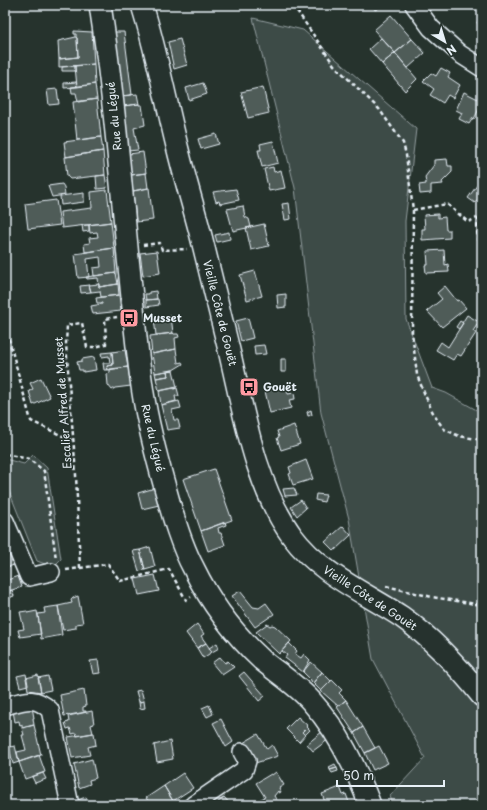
<svg xmlns="http://www.w3.org/2000/svg" width="487" height="810" font-family="'Playpen Sans',sans-serif">
  <style>
    .green { fill: #3e4b47; stroke: #939ea0 }
    .building { fill: #505c59; stroke: #e8f1f8 }
    .lines { fill: none; stroke-linecap: round; stroke-linejoin: round }
    .minor-casing { stroke: #e8f1f8; stroke-width: 20 }
    .tertiary-casing { stroke: #e8f1f8; stroke-width: 24 }
    .path { stroke: #e8f1f8; stroke-width: 2.5; stroke-dasharray: 4 3; stroke-linecap: butt }
    .minor { stroke: #26332d; stroke-width: 17 }
    .tertiary { stroke: #26332d; stroke-width: 21 }
    .labels { text-anchor: middle; stroke-width: 3; stroke-linejoin: round; paint-order: stroke }
    .street-label { font-size: 11px; fill: #e8f1f8; stroke: #26332d }
    .poi-label { font-size: 11px; font-weight: bold; fill: #e8f1f8; stroke: #26332d; text-anchor: start }
  </style>
  <rect width="100%" height="100%" fill="#26332d"/>
  <filter id="ink" filterUnits="userSpaceOnUse"><feTurbulence type="fractalNoise" baseFrequency=".025" numOctaves="2"/><feDisplacementMap in="SourceGraphic" scale="8" xChannelSelector="R" yChannelSelector="G"/><feConvolveMatrix kernelMatrix="1 2 1 2 8 2 1 2 1" color-interpolation-filters="sRGB"/></filter>
  <g filter="url(#ink)">
    <path class="green" d="M 253,18 L 303,30 L 416,129 L 405,221 L 406,319 L 432,388 L 446,393 L 482,413 L 482,805 L 393,805 L 390,796 L 425,758 L 373,659 L 349,519 L 321,413 L 295,188 Z
      M 33,455 L 47,468 L 61,559 L 53,567 L 37,561 L 5,481 L 5,459 L 24,464 Z"/>
    <path class="building" d="M 373,5 L 384,5 L 375,10 Z
      M 391,15 L 412,39 L 395,53 L 374,30 Z
      M 480,18 L 482,19 L 482,26 L 477,23 Z
      M 74,31 L 92,32 L 94,64 L 59,67 L 59,59 L 78,57 L 77,38 L 76,37 L 76,34 L 74,34 Z
      M 114,32 L 124,32 L 132,95 L 122,96 Z
      M 76,37 L 77,38 L 78,57 L 59,59 L 58,41 Z
      M 381,38 L 395,53 L 382,64 L 369,49 Z
      M 180,39 L 187,65 L 174,69 L 168,42 Z
      M 412,39 L 425,53 L 408,68 L 395,53 Z
      M 395,53 L 417,79 L 405,91 L 382,64 Z
      M 94,64 L 95,84 L 77,87 L 75,66 Z
      M 75,66 L 75,71 L 62,71 L 62,67 Z
      M 441,68 L 450,73 L 448,77 L 460,85 L 453,98 L 448,95 L 443,103 L 430,95 L 434,89 L 423,81 L 431,73 L 436,76 Z
      M 76,82 L 77,87 L 64,88 L 64,83 Z
      M 203,83 L 207,94 L 189,100 L 186,88 Z
      M 95,84 L 97,99 L 78,102 L 76,93 L 72,93 L 71,87 Z
      M 263,87 L 269,113 L 248,118 L 241,92 Z
      M 57,89 L 59,104 L 49,105 L 47,90 Z
      M 464,92 L 480,100 L 482,97 L 482,103 L 474,119 L 473,118 L 469,124 L 459,119 L 462,113 L 456,110 Z
      M 137,94 L 139,104 L 123,106 L 122,96 Z
      M 97,99 L 101,137 L 77,140 L 73,102 Z
      M 139,104 L 139,105 L 142,105 L 145,125 L 134,128 L 138,150 L 128,151 L 123,106 Z
      M 216,134 L 219,144 L 201,149 L 198,139 Z
      M 101,137 L 103,151 L 66,157 L 64,142 Z
      M 273,141 L 278,163 L 262,167 L 258,150 L 261,150 L 260,144 Z
      M 103,151 L 105,175 L 70,179 L 67,176 L 65,157 Z
      M 143,152 L 146,173 L 131,175 L 129,154 Z
      M 447,159 L 448,166 L 452,166 L 452,172 L 442,182 L 443,184 L 431,185 L 431,193 L 420,194 L 419,185 L 426,184 L 425,177 L 434,165 L 434,160 Z
      M 273,167 L 274,172 L 281,170 L 285,188 L 269,191 L 264,169 Z
      M 146,173 L 148,188 L 133,191 L 131,175 Z
      M 105,175 L 107,188 L 97,189 L 96,176 Z
      M 62,184 L 64,187 L 65,195 L 52,197 L 48,186 Z
      M 478,184 L 482,187 L 482,194 L 475,203 L 468,198 Z
      M 149,188 L 153,220 L 136,222 L 133,191 Z
      M 236,189 L 239,200 L 220,204 L 219,201 L 216,202 L 213,192 Z
      M 107,190 L 111,222 L 62,228 L 60,212 L 92,208 L 91,192 Z
      M 84,193 L 84,202 L 61,205 L 60,196 Z
      M 56,200 L 60,225 L 28,229 L 25,204 Z
      M 289,203 L 291,219 L 285,220 L 282,204 Z
      M 243,206 L 245,217 L 249,219 L 251,227 L 233,231 L 227,209 Z
      M 438,214 L 438,218 L 445,217 L 446,230 L 450,230 L 450,238 L 422,240 L 422,229 L 425,229 L 424,215 Z
      M 111,222 L 114,248 L 85,252 L 84,244 L 90,243 L 89,238 L 98,237 L 97,232 L 90,233 L 89,225 Z
      M 264,224 L 269,246 L 251,250 L 246,228 Z
      M 82,225 L 89,225 L 89,231 L 83,232 Z
      M 229,232 L 230,239 L 217,242 L 215,235 Z
      M 114,248 L 116,273 L 94,276 L 93,268 L 101,267 L 100,257 L 87,259 L 89,277 L 78,278 L 75,254 Z
      M 444,250 L 445,265 L 448,264 L 449,272 L 426,273 L 425,265 L 428,265 L 427,251 Z
      M 157,251 L 160,273 L 143,276 L 140,253 Z
      M 255,271 L 262,296 L 247,300 L 240,275 Z
      M 116,273 L 118,284 L 99,287 L 98,278 L 87,279 L 86,277 Z
      M 99,284 L 99,287 L 118,284 L 119,295 L 101,297 L 100,291 L 91,292 L 89,285 Z
      M 89,285 L 91,292 L 81,293 L 80,286 Z
      M 445,286 L 457,301 L 459,300 L 466,308 L 442,327 L 427,311 L 442,299 L 437,293 Z
      M 156,291 L 157,299 L 146,300 L 145,294 L 149,294 L 149,292 Z
      M 286,294 L 286,307 L 278,308 L 277,295 Z
      M 119,295 L 121,311 L 93,314 L 91,306 L 102,304 L 102,303 L 97,303 L 96,298 Z
      M 158,299 L 159,305 L 146,307 L 146,300 Z
      M 467,315 L 479,322 L 473,331 L 476,333 L 461,356 L 457,354 L 453,360 L 436,350 L 441,342 L 448,347 L 463,323 L 462,323 Z
      M 171,316 L 173,333 L 156,335 L 154,319 Z
      M 248,318 L 253,338 L 241,341 L 236,321 Z
      M 460,321 L 463,323 L 459,329 L 456,327 Z
      M 173,333 L 174,334 L 178,334 L 179,337 L 175,338 L 176,349 L 152,354 L 150,336 Z
      M 264,345 L 266,354 L 255,355 L 254,346 Z
      M 176,349 L 178,363 L 182,362 L 183,364 L 173,370 L 155,373 L 152,354 Z
      M 125,350 L 128,367 L 108,370 L 107,366 L 113,365 L 112,352 Z
      M 112,352 L 113,365 L 107,366 L 108,370 L 104,370 L 103,363 L 110,363 L 109,356 L 102,357 L 101,353 Z
      M 94,357 L 96,370 L 83,372 L 83,370 L 79,370 L 77,362 L 82,361 L 82,359 Z
      M 281,359 L 286,359 L 286,372 L 281,372 Z
      M 128,367 L 131,386 L 115,388 L 112,390 L 108,385 L 107,374 L 110,373 L 110,369 Z
      M 173,370 L 177,387 L 159,391 L 156,378 L 168,376 L 167,371 Z
      M 167,371 L 168,376 L 156,378 L 155,373 Z
      M 41,378 L 50,397 L 33,405 L 29,391 L 33,389 L 30,383 Z
      M 286,386 L 288,394 L 294,393 L 295,399 L 289,400 L 291,408 L 270,413 L 265,391 Z
      M 174,388 L 174,389 L 177,388 L 179,396 L 175,396 L 176,401 L 161,405 L 159,391 Z
      M 179,401 L 181,408 L 172,410 L 174,420 L 178,420 L 180,428 L 167,430 L 161,405 Z
      M 311,410 L 312,415 L 308,416 L 307,412 Z
      M 294,425 L 300,444 L 281,450 L 277,438 L 279,437 L 277,431 Z
      M 306,460 L 313,479 L 293,485 L 289,474 L 291,473 L 289,467 Z
      M 214,469 L 232,520 L 201,531 L 183,479 Z
      M 155,488 L 159,505 L 142,509 L 138,493 Z
      M 294,488 L 297,495 L 285,496 L 283,489 Z
      M 316,494 L 326,495 L 324,502 L 315,500 Z
      M 301,500 L 306,508 L 297,516 L 291,507 Z
      M 225,522 L 226,525 L 218,528 L 219,533 L 221,533 L 225,545 L 208,551 L 201,531 Z
      M 343,526 L 351,535 L 334,551 L 325,542 Z
      M 5,546 L 7,547 L 14,565 L 5,568 Z
      M 150,547 L 155,567 L 145,570 L 140,550 Z
      M 140,550 L 145,570 L 139,571 L 133,551 Z
      M 155,575 L 159,591 L 139,595 L 135,579 Z
      M 18,576 L 22,587 L 5,592 L 5,581 Z
      M 12,590 L 14,596 L 6,599 L 8,612 L 6,613 L 9,621 L 5,622 L 5,593 Z
      M 240,591 L 253,607 L 259,608 L 266,603 L 274,614 L 255,627 L 232,596 Z
      M 78,596 L 83,623 L 76,624 L 76,628 L 63,630 L 58,606 L 72,603 L 71,600 L 73,598 Z
      M 58,606 L 62,635 L 41,639 L 38,614 L 45,613 L 44,608 Z
      M 27,611 L 27,613 L 37,611 L 41,634 L 20,637 L 18,630 L 24,629 L 20,612 Z
      M 197,624 L 204,634 L 201,636 L 206,643 L 197,648 L 186,633 Z
      M 267,624 L 270,626 L 272,625 L 275,626 L 291,641 L 279,654 L 256,632 Z
      M 206,643 L 212,652 L 203,658 L 197,648 Z
      M 217,643 L 219,648 L 212,652 L 209,648 Z
      M 289,643 L 297,651 L 295,654 L 301,658 L 304,654 L 310,660 L 303,672 L 285,658 L 287,655 L 282,651 Z
      M 220,657 L 225,663 L 228,661 L 234,667 L 222,675 L 212,663 Z
      M 98,660 L 100,673 L 93,674 L 90,661 Z
      M 311,662 L 322,672 L 313,683 L 311,681 L 311,680 L 303,672 Z
      M 244,672 L 265,696 L 259,701 L 239,676 Z
      M 322,672 L 331,681 L 321,691 L 313,683 Z
      M 26,674 L 28,685 L 20,687 L 17,676 Z
      M 38,675 L 41,692 L 28,690 L 26,678 Z
      M 48,676 L 51,690 L 41,692 L 38,678 Z
      M 332,680 L 342,690 L 339,693 L 346,700 L 338,706 L 321,691 Z
      M 84,690 L 86,706 L 83,707 L 83,711 L 86,711 L 86,712 L 64,716 L 60,695 Z
      M 141,690 L 144,701 L 139,702 L 136,691 Z
      M 346,700 L 363,727 L 354,733 L 337,707 Z
      M 144,701 L 145,708 L 140,709 L 139,702 Z
      M 209,705 L 213,714 L 207,717 L 202,708 Z
      M 32,707 L 34,718 L 33,718 L 34,725 L 22,728 L 22,725 L 20,726 L 19,721 L 15,722 L 13,711 Z
      M 92,711 L 94,724 L 91,725 L 93,733 L 77,736 L 76,733 L 72,734 L 70,728 L 67,729 L 65,723 L 69,722 L 68,716 Z
      M 298,717 L 308,726 L 302,732 L 305,735 L 299,742 L 286,729 Z
      M 221,719 L 233,742 L 226,747 L 213,723 Z
      M 34,725 L 41,755 L 19,762 L 17,752 L 26,750 L 22,735 L 24,735 L 22,728 Z
      M 307,727 L 310,730 L 305,735 L 302,732 Z
      M 363,727 L 375,748 L 365,753 L 354,733 Z
      M 323,731 L 329,739 L 313,751 L 307,744 Z
      M 94,733 L 96,745 L 88,747 L 90,755 L 72,758 L 68,737 Z
      M 258,734 L 267,749 L 272,745 L 278,756 L 252,764 L 251,757 L 243,743 Z
      M 170,741 L 173,759 L 157,762 L 154,745 Z
      M 15,746 L 19,762 L 13,764 L 9,747 Z
      M 379,746 L 388,763 L 373,770 L 365,753 Z
      M 39,755 L 45,772 L 25,779 L 19,762 Z
      M 92,759 L 96,778 L 89,780 L 90,784 L 79,788 L 74,764 Z
      M 335,764 L 337,768 L 330,770 L 329,767 Z
      M 337,768 L 338,771 L 332,773 L 330,770 Z
      M 276,772 L 284,785 L 279,788 L 281,792 L 279,793 L 278,791 L 274,796 L 278,802 L 273,805 L 263,805 L 259,800 L 265,797 L 256,783 L 271,774 L 272,775 Z
      M 43,773 L 46,779 L 35,783 L 32,777 Z
      M 183,773 L 193,788 L 173,801 L 164,786 Z
      M 164,786 L 173,801 L 167,805 L 151,805 L 146,798 Z
      M 340,787 L 343,795 L 346,794 L 350,805 L 326,805 L 322,794 Z
      M 86,797 L 91,805 L 78,805 L 75,801 Z
      M 224,797 L 231,805 L 215,805 Z
      M 91,800 L 93,802 L 94,802 L 96,805 L 91,805 L 89,802 Z
      M 116,800 L 119,805 L 109,805 L 108,804 Z"/>
    <g class="lines">
      <defs>
        <path id="minor" d="M 414,5 L 431,28 L 460,54 L 482,68
          M 5,521 L 29,577 L 51,572
          M 5,706 C 24,701 34,695 50,710 L 70,805
          M 193,805 L 244,770 L 247,761 L 242,752"/>
        <path id="tertiary" d="M 100,5 C 113,89 120,173 128,258 C 133,303 136,348 143,393 C 148,426 157,459 166,491 C 173,517 181,545 194,569 C 210,602 235,635 262,660 C 279,674 298,686 312,702 C 339,732 356,768 370,805
          M 142,5 C 157,53 166,102 178,150 C 186,183 196,215 204,248 C 212,280 220,313 228,346 C 243,407 254,484 292,536 C 320,574 364,592 402,617 C 433,639 458,666 482,696"/>
      </defs>
      <use href="#minor" class="minor-casing"/>
      <use href="#tertiary" class="tertiary-casing"/>
      <path class="path" d="M 293,5 L 334,65 L 379,109 L 403,143 L 406,155 L 413,210 L 412,332 L 417,375 L 425,395 L 434,415 L 444,429 L 459,436 L 482,440
        M 413,210 L 447,204 L 468,222 L 477,218
        M 482,211 C 476,221 475,237 482,246
        M 143,245 L 160,243 L 162,250 L 187,249
        M 5,325 L 31,421 L 73,441
        M 5,454 L 29,459 L 44,471 L 56,559
        M 80,568 L 76,475 L 66,344 L 67,325 L 82,323 L 87,347 L 95,347 L 106,344 L 105,319 L 117,317
        M 66,570 L 108,564 L 120,581 L 169,569 L 186,600 L 191,597
        M 386,586 L 432,597 L 482,605"/>
      <use href="#minor" class="minor"/>
      <use href="#tertiary" class="tertiary"/>
    </g>
  </g>
  <defs>
    <symbol id="bus-square" viewBox="-11 -11 22 22"><rect x="-9" y="-9" width="18" height="18" rx="4" fill="#ff9aa2" stroke="#26332d"/><path d="M-5-6H5V4H4V6H2V4H-2V6H-4V4H-5ZM-3.5-4V0h7V-4ZM-3.5 1.2v1.5H-2V1.2ZM2 1.2v1.5H3.5V1.2Z" fill="#111"/></symbol>
  </defs>
  <g fill-rule="evenodd">
    <use href="#bus-square" x="118" y="307" width="22" height="22"/>
    <use href="#bus-square" x="238" y="376" width="22" height="22"/>
  </g>
  <g class="labels">
    <g class="street-label">
      <text transform="translate(114 116) rotate(-96)" y="4">Rue du Légué</text>
      <text transform="translate(220 313) rotate(76)" y="4">Vieille Côte de Gouët</text>
      <text transform="translate(63 403) rotate(-94)" y="4">Escalier Alfred de Musset</text>
      <text transform="translate(153 438) rotate(77)" y="4">Rue du Légué</text>
      <text transform="translate(370 598) rotate(33)" y="4">Vieille Côte de Gouët</text>
    </g>
    <g class="poi-label">
      <text x="143" y="322">Musset</text>
      <text x="263" y="391">Gouët</text>
    </g>
  </g>
  <rect width="487" height="810" fill="none" stroke="#26332d" stroke-width="20"/>
  <rect x="10" y="10" width="467" height="790" fill="none" stroke="#e8f1f8" stroke-width="1.5" filter="url(#ink)"/>
  <g transform="translate(445 42) rotate(142)" stroke="#26332d" stroke-width="3" paint-order="stroke">
  <path d="M0-3L7 15L0 10L-7 15Z" fill="#e8f1f8"/>
  <text y="-6" font-size="11" font-weight="bold" text-anchor="middle" fill="#e8f1f8">N</text>
  </g>
  <path d="M337 780v6h107v-6" fill="none" stroke="#e8f1f8" stroke-width="2"/>
  <text x="343" y="780" font-size="12" fill="#e8f1f8" stroke="#26332d" stroke-width="3" paint-order="stroke">50 m</text>
</svg>
